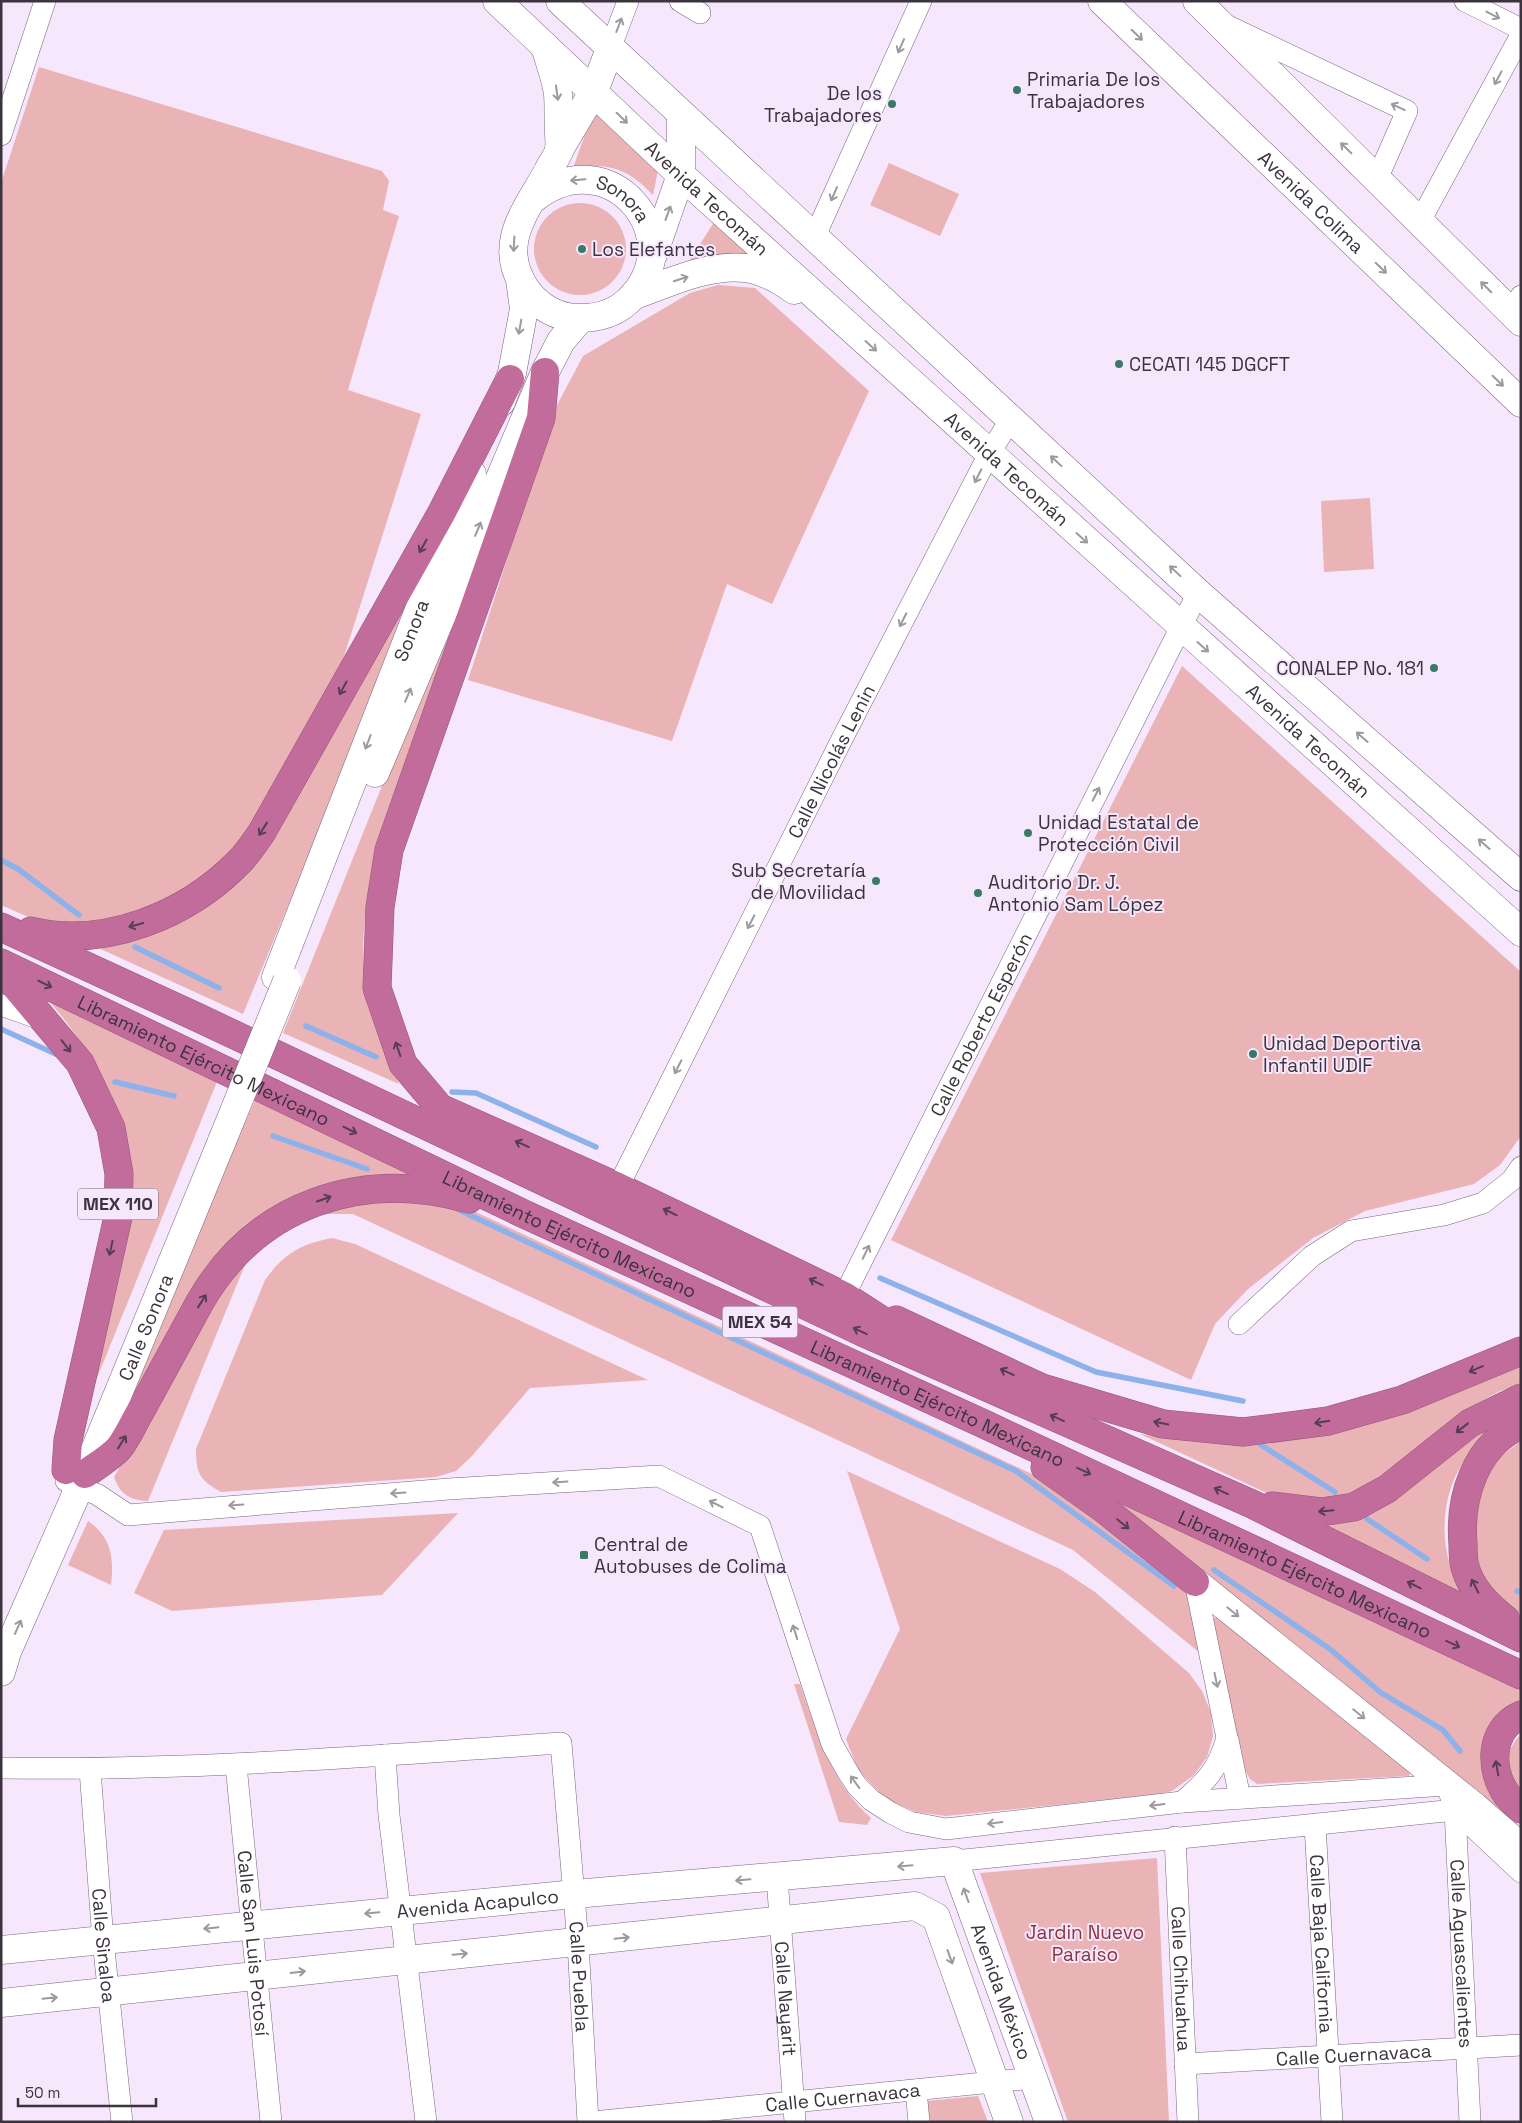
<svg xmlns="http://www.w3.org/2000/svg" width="1522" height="2123" font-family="'Space Grotesk',sans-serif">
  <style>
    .green { fill: #eab3b5 }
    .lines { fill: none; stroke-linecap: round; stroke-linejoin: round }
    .stream { stroke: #8db2eb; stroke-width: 5.5 }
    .street-casing { stroke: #78667d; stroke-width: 22 }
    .secondary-casing { stroke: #78667d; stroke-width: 29 }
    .highway-casing { stroke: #93587a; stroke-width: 29 }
    .street { stroke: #fff; stroke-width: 21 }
    .secondary { stroke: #fff; stroke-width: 28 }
    .highway { stroke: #c26c9b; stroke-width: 28 }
    .secondary-bridge-casing { stroke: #78667d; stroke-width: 29; stroke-linecap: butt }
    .secondary-bridge { stroke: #fff; stroke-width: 28 }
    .oneway { stroke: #9d999e }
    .oneway2 { stroke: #563e51 }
    .poi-dot { fill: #3a7965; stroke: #f7e7fc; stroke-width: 2 }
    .labels { text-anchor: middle; stroke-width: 4; stroke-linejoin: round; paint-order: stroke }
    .shield { fill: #f7e7fc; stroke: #736977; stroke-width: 1 }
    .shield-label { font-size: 18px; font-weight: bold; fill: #3b333e }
    .poi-label { font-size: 19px; fill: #3b333e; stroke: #f7e7fc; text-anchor: start }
    .street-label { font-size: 19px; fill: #3b333e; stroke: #f7e7fc }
    .park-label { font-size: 19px; fill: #8e343e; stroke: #f7e7fc }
  </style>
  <rect width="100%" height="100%" fill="#f7e7fc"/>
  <path class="green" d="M 39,67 L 382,171 L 389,181 L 383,210 L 399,216 L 348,390 L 421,414 L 341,666 L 236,852 L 178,897 L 116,921 L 44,924 L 1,905 L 1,183 Z
    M 601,113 L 659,165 L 653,195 C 627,168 610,163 573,168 L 592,115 Z
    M 889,163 L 959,194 L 940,236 L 870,205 Z
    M534 249a46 46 0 1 1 92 0a46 46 0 1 1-92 0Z
    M 716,219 L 756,255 L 685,268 Z
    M 718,285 L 755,288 L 869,391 L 772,604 L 727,584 L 672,741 L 468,680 L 556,407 L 583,356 L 690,293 Z
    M 1370,498 L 1374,569 L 1324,572 L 1321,501 Z
    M 455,504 L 243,1014 L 94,946 L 246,873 L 277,835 Z
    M 486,526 L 371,885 C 354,960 365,1015 399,1084 L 283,1033 Z
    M 1182,666 L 1521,972 L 1521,1136 L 1500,1165 L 1474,1184 L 1365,1211 L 1313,1238 L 1248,1289 L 1215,1324 L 1191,1380 L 891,1240 Z
    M 48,1000 L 218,1079 L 78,1425 L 123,1129 C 105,1078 84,1041 48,1000 Z
    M 257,1095 L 421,1175 C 362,1174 325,1182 273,1208 L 121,1421 L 113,1427 Z
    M 387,1199 L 459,1204 L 1049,1482 L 1192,1593 L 1205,1657 L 1073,1550 L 353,1214 L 310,1214 Z
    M 332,1238 L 355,1244 L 648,1380 L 530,1388 L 472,1456 L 456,1471 L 436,1477 L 221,1492 C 200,1480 196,1474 196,1449 L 265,1280 C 284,1254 300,1244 332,1238 Z
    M 249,1255 L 148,1501 C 129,1500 120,1494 114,1477 L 223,1286 Z
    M 1521,1360 L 1521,1384 L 1500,1391 L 1469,1408 L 1386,1481 L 1337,1502 L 1275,1497 L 1140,1434 L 1189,1441 L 1222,1443 Z
    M 1521,1406 C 1504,1423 1484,1438 1468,1456 C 1443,1486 1438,1537 1453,1573 C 1457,1583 1464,1593 1470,1602 L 1317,1525 L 1434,1460 Z
    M 1521,1441 L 1521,1614 L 1508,1607 L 1487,1585 L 1473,1557 L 1477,1490 L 1495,1461 Z
    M 847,1471 L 1060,1569 L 1095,1592 L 1189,1673 L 1202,1691 L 1211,1713 L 1213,1736 L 1207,1757 L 1194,1775 L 1172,1791 L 1155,1795 L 946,1816 L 916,1812 L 894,1803 L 879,1792 L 858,1770 L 846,1739 L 900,1629 Z
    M 1102,1493 L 1183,1526 L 1521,1690 L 1521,1708 L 1483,1770 C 1487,1798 1500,1809 1521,1827 L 1521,1840 Z
    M 458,1513 L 382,1595 L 172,1611 L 134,1593 L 164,1530 Z
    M 88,1521 C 112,1538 114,1558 111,1585 L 68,1565 Z
    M 1222,1617 L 1412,1766 L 1409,1776 L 1257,1784 L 1250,1779 L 1242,1765 L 1213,1627 L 1214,1618 Z
    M 794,1684 L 800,1684 C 817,1733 831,1783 871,1818 L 867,1825 L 839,1822 Z
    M 1521,1734 L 1521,1801 L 1516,1797 C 1510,1771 1500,1756 1521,1734 Z
    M 1157,1858 L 1169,2122 L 1068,2122 L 980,1873 Z
    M 978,2096 L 988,2122 L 928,2122 L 926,2101 Z"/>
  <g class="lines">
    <path class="stream" d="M 1,860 L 18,869 L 79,915
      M 135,947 L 219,988
      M 306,1026 L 376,1057
      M 1,1029 L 60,1056
      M 115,1082 L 174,1096
      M 452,1092 L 476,1093 L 596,1147
      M 273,1136 L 367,1169
      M 459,1210 L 1016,1471 L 1174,1586
      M 880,1278 L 1096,1372 L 1243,1401
      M 1261,1445 L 1335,1492
      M 1367,1519 L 1427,1559
      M 1214,1570 L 1330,1649 L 1380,1692 L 1443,1730 L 1460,1751
      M 1517,1591 L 1521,1592"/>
    <defs>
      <g id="street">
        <path d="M 680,1 L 700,13"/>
        <path d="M 1465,1 L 1521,29"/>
        <path d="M 1228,26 L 1407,111 L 1377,179"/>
        <path d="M 610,49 L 628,1"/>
        <path d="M 1,135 L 45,1"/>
        <path d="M 1420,221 L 1521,35"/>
        <path d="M 814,238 L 921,1"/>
        <path d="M 1512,313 L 1521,296"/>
        <path d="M 1,1005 L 46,1021"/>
        <path id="s1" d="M 618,1187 L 842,739 L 989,454 L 1011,419"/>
        <path id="s2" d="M 844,1296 L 1198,593"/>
        <path d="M 1239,1324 L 1312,1256 L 1351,1231 L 1444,1215 L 1483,1203 L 1512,1180 L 1521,1167"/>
        <path id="s3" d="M 66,1481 L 98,1495 L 128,1515 L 449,1489 L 659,1476 L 760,1526 L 832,1744 L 849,1774 L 857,1786 L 871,1800 L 891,1813 L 909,1822 L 946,1829 L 1182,1802 L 1447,1785 L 1455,1810 L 1470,2122"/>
        <path d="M 1228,1740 L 1240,1798"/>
        <path d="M 385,1755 L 389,1815 L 426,2122"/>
        <path id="s4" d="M 236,1765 L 271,2122"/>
        <path id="s5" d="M 1,1768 C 188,1771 375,1756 561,1743 L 578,1943 L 588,2122"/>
        <path id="s6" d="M 90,1770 L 103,1940 L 122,2122"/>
        <path d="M 1182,1802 C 1207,1781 1218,1769 1227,1738 L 1195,1582"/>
        <path id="s7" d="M 1315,1825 L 1332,2122"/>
        <path id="s8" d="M 1175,1837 L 1188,2122"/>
        <path d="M 954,1861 C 1121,1843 1288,1828 1455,1810 L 1521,1872"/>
        <path id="s9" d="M 777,1877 L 795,2122"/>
        <path id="s10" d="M 1185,2064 L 1521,2045"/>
        <path d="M 916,2090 L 919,2122"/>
        <path id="s11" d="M 593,2122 L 1033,2078"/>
      </g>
      <g id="secondary">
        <path id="s12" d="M 497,1 L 681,175 L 1521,932"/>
        <path d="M 560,1 L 1198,593 L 1521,877"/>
        <path id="s13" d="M 1102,1 L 1521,403"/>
        <path d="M 1197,1 L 1521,322"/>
        <path d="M 559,150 L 594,91 L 610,49"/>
        <path id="s14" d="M 532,200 C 609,136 694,239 628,301 C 612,316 590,320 568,317 C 551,314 535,303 525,288 C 496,243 527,210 548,171 C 551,164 557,157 559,151 C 560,145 559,137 559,132 C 558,119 559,106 558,94 C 556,78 549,61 545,46"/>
        <path d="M 653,255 L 681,175 L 681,115"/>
        <path d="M 635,295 C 669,283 708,264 745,268 C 763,270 780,280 794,290"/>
        <path d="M 501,402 L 512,373 L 524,309 L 520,279"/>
        <path d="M 375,773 L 545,372 L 561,341 L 580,319"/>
        <path id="s15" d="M 276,977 L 472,474"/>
        <path d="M 1195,1582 L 1475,1807 L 1521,1847"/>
        <path id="s16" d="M 1,1672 L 7,1652 L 85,1474 L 222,1141"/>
        <path id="s17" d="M 1,1950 L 575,1894 L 954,1861 L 1049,2122"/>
        <path d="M 1,2003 L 915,1906 L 936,1917 L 1009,2122"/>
      </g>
      <g id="highway">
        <path d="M 545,372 L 541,418 L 389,850 L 380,907 L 377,988 L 403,1064 L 440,1108 L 618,1187 L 844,1296 L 912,1340"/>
        <path d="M 1,927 L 201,1019 L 862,1332 L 1252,1504 L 1521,1638"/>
        <path d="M 31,931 C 105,949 187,915 239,862 C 248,853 255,842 262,832 L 441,514 L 510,379"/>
        <path id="s18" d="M 1,963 L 524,1214 L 984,1424 L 1521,1675"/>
        <path d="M 1,969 L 80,1063 L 111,1128 L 119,1174 L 118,1217 L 68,1440 L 66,1470"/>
        <path d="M 896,1320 L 1042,1388 L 1163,1424 L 1243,1432 L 1328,1421 L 1402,1400 L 1521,1351"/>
        <path d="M 1045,1467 L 1104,1509 L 1195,1582"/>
        <path d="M 85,1474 C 96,1466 110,1458 119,1448 C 127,1438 133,1424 140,1412 C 160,1376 180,1339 200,1302 C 257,1203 362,1169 469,1199"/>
        <path d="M 1272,1506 L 1321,1512 L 1354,1507 L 1387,1489 L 1470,1423 L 1521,1398"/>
        <path d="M 1506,1620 C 1489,1606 1471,1590 1465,1567 C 1463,1560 1463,1551 1463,1544 C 1459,1498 1475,1445 1521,1425"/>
        <path d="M 1521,1715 C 1489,1729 1489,1770 1507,1795 C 1511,1800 1516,1805 1521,1809"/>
      </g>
    </defs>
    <use href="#street" class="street-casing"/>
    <use href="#secondary" class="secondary-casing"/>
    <use href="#highway" class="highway-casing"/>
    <use href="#street" class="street"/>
    <use href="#secondary" class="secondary"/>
    <use href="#highway" class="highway"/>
    <defs>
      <path id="secondary-bridge" d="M 222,1141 L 287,981"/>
    </defs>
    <use href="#secondary-bridge" class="secondary-bridge-casing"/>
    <use href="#secondary-bridge" class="secondary-bridge"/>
  </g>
  <defs><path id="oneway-shaft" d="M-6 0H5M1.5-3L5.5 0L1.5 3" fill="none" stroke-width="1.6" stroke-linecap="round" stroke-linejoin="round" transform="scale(1.25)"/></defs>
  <g class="oneway">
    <use href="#oneway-shaft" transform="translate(1493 15) rotate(27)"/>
    <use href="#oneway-shaft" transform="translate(619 25) rotate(-69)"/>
    <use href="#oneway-shaft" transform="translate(1137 35) rotate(44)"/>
    <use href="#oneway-shaft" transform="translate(901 46) rotate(114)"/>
    <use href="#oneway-shaft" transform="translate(1498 78) rotate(118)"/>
    <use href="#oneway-shaft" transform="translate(557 93) rotate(82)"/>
    <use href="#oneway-shaft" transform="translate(1398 107) rotate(-155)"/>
    <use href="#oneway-shaft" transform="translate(622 118) rotate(44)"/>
    <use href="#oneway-shaft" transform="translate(1346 148) rotate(-136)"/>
    <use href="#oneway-shaft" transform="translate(578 180) rotate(175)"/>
    <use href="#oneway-shaft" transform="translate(834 194) rotate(114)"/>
    <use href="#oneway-shaft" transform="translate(668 213) rotate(-70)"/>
    <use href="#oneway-shaft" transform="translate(514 244) rotate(93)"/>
    <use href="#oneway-shaft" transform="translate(1381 268) rotate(44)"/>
    <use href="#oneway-shaft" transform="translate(681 279) rotate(-18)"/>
    <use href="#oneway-shaft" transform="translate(1486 287) rotate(-135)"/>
    <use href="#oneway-shaft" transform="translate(520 327) rotate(100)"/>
    <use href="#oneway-shaft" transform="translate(871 346) rotate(42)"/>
    <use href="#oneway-shaft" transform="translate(1498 381) rotate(44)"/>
    <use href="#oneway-shaft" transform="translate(1056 461) rotate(-137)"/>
    <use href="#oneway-shaft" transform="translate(978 476) rotate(117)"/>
    <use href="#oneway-shaft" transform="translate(478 529) rotate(-67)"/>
    <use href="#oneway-shaft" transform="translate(1082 538) rotate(42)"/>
    <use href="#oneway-shaft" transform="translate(1175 571) rotate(-137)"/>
    <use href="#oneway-shaft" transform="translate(903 620) rotate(117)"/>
    <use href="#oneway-shaft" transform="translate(1203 647) rotate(42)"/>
    <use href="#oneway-shaft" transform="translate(408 695) rotate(-67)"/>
    <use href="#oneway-shaft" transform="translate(1362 737) rotate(-139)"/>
    <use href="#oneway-shaft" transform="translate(368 742) rotate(111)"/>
    <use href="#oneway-shaft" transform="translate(1096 794) rotate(-63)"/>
    <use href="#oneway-shaft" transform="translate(1484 844) rotate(-139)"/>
    <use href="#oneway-shaft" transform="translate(751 922) rotate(117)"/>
    <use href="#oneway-shaft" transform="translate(678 1067) rotate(117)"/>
    <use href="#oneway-shaft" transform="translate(866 1252) rotate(-64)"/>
    <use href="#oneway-shaft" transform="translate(560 1482) rotate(176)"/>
    <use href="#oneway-shaft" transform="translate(398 1493) rotate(176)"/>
    <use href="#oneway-shaft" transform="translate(716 1504) rotate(-154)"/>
    <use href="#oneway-shaft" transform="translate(236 1505) rotate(176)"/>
    <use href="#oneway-shaft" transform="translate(1233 1612) rotate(39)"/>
    <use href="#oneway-shaft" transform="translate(18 1627) rotate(-66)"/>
    <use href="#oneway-shaft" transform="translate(795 1632) rotate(-108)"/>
    <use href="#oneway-shaft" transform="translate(1216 1680) rotate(78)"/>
    <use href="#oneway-shaft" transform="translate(1359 1714) rotate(39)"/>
    <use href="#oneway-shaft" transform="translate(855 1782) rotate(-126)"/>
    <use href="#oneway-shaft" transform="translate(1157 1805) rotate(173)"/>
    <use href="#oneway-shaft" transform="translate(995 1823) rotate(173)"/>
    <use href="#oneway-shaft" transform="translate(905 1866) rotate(175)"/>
    <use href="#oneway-shaft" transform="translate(743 1880) rotate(175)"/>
    <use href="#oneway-shaft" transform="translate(966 1895) rotate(-110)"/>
    <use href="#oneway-shaft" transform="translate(372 1913) rotate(175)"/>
    <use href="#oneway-shaft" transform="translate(211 1928) rotate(174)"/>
    <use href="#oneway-shaft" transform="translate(622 1938) rotate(-6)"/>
    <use href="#oneway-shaft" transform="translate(460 1954) rotate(-5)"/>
    <use href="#oneway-shaft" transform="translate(950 1957) rotate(70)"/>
    <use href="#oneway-shaft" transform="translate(298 1972) rotate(-7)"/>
    <use href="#oneway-shaft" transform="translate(50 1998) rotate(-6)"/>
  </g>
  <g class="oneway2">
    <use href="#oneway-shaft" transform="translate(423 546) rotate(119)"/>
    <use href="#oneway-shaft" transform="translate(343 688) rotate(119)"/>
    <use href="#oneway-shaft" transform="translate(263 829) rotate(122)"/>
    <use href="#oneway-shaft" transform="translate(136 925) rotate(164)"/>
    <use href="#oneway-shaft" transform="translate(45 984) rotate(26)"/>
    <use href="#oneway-shaft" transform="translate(66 1046) rotate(52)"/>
    <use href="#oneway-shaft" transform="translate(398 1049) rotate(-109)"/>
    <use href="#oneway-shaft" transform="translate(350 1130) rotate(26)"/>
    <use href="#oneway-shaft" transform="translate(522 1144) rotate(-156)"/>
    <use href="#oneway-shaft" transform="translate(324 1199) rotate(-19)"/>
    <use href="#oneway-shaft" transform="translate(670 1212) rotate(-154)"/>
    <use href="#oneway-shaft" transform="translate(111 1248) rotate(102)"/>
    <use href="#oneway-shaft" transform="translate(816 1282) rotate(-154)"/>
    <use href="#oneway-shaft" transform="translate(202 1301) rotate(-58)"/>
    <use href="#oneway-shaft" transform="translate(860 1331) rotate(-155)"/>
    <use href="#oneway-shaft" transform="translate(1476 1369) rotate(157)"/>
    <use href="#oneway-shaft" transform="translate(1007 1372) rotate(-155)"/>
    <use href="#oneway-shaft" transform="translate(1057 1418) rotate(-156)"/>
    <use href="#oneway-shaft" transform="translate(1322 1422) rotate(171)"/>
    <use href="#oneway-shaft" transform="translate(1161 1423) rotate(-168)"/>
    <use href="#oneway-shaft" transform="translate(1462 1428) rotate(142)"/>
    <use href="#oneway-shaft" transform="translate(122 1442) rotate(-58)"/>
    <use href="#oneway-shaft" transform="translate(1084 1471) rotate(25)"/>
    <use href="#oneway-shaft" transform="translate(1221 1491) rotate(-156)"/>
    <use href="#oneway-shaft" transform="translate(1326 1511) rotate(175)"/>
    <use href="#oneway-shaft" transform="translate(1123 1524) rotate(39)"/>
    <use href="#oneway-shaft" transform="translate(1414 1585) rotate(-154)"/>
    <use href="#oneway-shaft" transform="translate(1475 1586) rotate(-117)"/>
    <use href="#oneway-shaft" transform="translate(1453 1644) rotate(25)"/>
    <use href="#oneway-shaft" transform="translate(1497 1768) rotate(-100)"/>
  </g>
  <g class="poi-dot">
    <circle cx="1017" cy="90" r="5"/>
    <circle cx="892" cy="104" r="5"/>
    <circle cx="582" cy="249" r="5"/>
    <circle cx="1119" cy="364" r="5"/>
    <circle cx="1434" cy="668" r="5"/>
    <circle cx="1028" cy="833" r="5"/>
    <circle cx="876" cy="881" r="5"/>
    <circle cx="978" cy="893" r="5"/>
    <circle cx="1253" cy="1054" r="5"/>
    <rect x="579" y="1550" width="10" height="10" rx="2.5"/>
  </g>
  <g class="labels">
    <g class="shield">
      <rect x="78" y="1188.5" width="80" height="31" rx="4"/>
      <rect x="722.5" y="1306.5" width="75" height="31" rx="4"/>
    </g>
    <g class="shield-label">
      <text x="118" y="1210">MEX 110</text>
      <text x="760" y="1328">MEX 54</text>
    </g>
    <g class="poi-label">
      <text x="1027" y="86">Primaria De los<tspan x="1027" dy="22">Trabajadores</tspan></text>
      <text x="882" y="100" text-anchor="end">De los<tspan x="882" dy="22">Trabajadores</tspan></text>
      <text x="592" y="256">Los Elefantes</text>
      <text x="1129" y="371">CECATI 145 DGCFT</text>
      <text x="1424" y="675" text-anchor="end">CONALEP No. 181</text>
      <text x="1038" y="829">Unidad Estatal de<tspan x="1038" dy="22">Protección Civil</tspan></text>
      <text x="866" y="877" text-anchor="end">Sub Secretaría<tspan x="866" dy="22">de Movilidad</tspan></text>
      <text x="988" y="889">Auditorio Dr. J.<tspan x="988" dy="22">Antonio Sam López</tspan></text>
      <text x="1263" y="1050">Unidad Deportiva<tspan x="1263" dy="22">Infantil UDIF</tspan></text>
      <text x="594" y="1551">Central de<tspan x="594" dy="22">Autobuses de Colima</tspan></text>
    </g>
    <g class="street-label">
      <text dy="7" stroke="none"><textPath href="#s12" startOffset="288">Avenida Tecomán</textPath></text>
      <text dy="7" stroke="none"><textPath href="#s13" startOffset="290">Avenida Colima</textPath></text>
      <text dy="7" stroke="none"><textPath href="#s14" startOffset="102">Sonora</textPath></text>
      <text dy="7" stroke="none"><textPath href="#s12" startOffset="692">Avenida Tecomán</textPath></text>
      <text dy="7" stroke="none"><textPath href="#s15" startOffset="372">Sonora</textPath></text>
      <text dy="7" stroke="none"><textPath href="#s12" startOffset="1098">Avenida Tecomán</textPath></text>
      <text dy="7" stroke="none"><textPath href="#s1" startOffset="476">Calle Nicolás Lenin</textPath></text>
      <text dy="7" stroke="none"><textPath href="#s2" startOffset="304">Calle Roberto Esperón</textPath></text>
      <text dy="7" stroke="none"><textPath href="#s18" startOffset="225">Libramiento Ejército Mexicano</textPath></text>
      <text dy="7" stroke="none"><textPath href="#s18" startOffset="630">Libramiento Ejército Mexicano</textPath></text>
      <text dy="7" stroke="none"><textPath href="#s16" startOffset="374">Calle Sonora</textPath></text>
      <text dy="7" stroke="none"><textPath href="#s18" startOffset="1035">Libramiento Ejército Mexicano</textPath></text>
      <text dy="7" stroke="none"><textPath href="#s18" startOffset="1440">Libramiento Ejército Mexicano</textPath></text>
      <text dy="7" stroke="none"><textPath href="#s17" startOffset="479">Avenida Acapulco</textPath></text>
      <text dy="7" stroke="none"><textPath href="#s4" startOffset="179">Calle San Luis Potosí</textPath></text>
      <text dy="7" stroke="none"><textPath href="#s7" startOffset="119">Calle Baja California</textPath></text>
      <text dy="7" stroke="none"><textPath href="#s6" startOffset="176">Calle Sinaloa</textPath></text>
      <text dy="7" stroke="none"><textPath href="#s3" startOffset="1769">Calle Aguascalientes</textPath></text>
      <text dy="7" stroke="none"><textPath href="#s5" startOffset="795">Calle Puebla</textPath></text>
      <text dy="7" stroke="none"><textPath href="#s8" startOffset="142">Calle Chihuahua</textPath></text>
      <text dy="7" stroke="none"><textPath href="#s17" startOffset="1096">Avenida México</textPath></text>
      <text dy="7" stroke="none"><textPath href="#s9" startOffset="122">Calle Nayarit</textPath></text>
      <text dy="7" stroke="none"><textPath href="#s10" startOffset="169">Calle Cuernavaca</textPath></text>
      <text dy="7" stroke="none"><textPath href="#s11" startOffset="251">Calle Cuernavaca</textPath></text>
    </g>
    <g class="park-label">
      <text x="1085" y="1939">Jardin Nuevo<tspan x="1085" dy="22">Paraíso</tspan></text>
    </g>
  </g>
  <rect width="1522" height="2123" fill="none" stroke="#3b333e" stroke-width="5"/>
  <path d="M18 2098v8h138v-8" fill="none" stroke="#3b333e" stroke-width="2.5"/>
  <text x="25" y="2098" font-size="15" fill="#3b333e" stroke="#f7e7fc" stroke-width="4" paint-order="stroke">50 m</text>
</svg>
